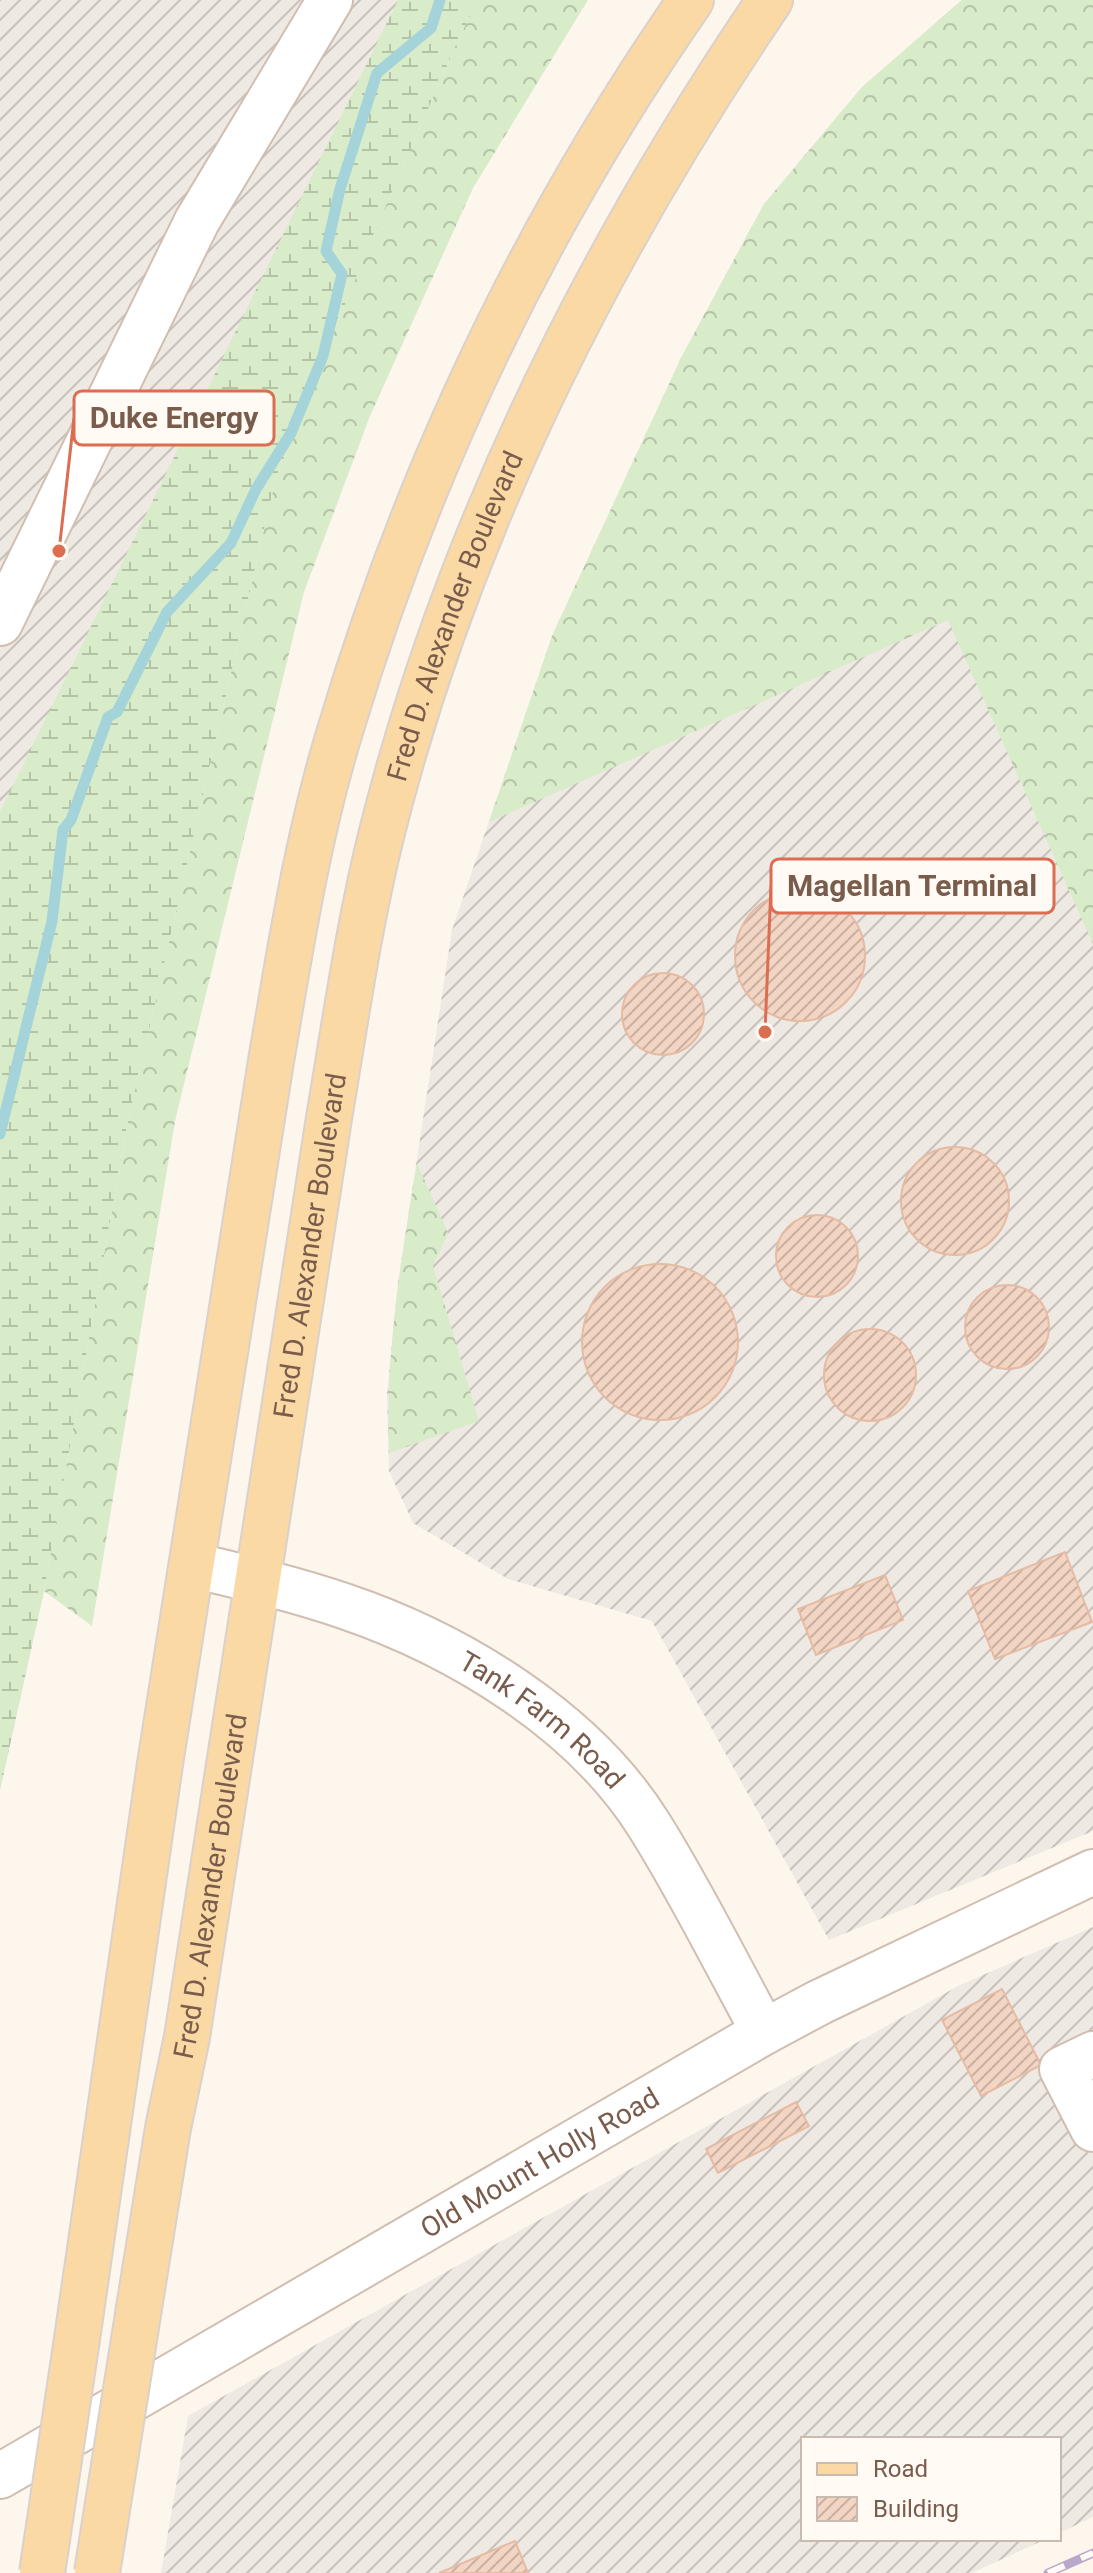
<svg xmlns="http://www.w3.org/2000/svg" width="1093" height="2573" font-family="Roboto,sans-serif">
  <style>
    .industrial { fill: url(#industrial-furrows) }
    .forest { fill: url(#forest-crowns) }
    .wetland { fill: url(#wetland-marsh) }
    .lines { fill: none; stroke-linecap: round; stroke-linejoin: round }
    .stream { stroke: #a5d3da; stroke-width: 11 }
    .building { fill: url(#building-hatch); stroke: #e6bba3; stroke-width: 2 }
    .minor-casing { stroke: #d1beb0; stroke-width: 48 }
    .major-casing { stroke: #dad1cd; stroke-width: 48 }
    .minor { stroke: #fff; stroke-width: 44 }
    .major { stroke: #fbd9a5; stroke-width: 44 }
    .rail-casing { stroke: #b9a8c9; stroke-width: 9 }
    .rail { stroke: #fffaf3; stroke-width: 6; stroke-dasharray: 18; stroke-linecap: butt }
    .major-bridge-casing { stroke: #dad1cd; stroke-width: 48; stroke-linecap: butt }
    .major-bridge { stroke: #fbd9a5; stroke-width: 44 }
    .labels { text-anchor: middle; stroke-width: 6; stroke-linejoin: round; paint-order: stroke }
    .street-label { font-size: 28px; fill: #7a5c4d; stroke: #fffaf3 }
    .leader { fill: none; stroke: #dc6d51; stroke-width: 3 }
    .callout-dot { fill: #dc6d51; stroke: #fffaf3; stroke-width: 3 }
    .callout { fill: #fffaf3; stroke: #dc6d51; stroke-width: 3 }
    .callout-label { font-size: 30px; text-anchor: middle; font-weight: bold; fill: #7a5c4d }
  </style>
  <defs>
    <pattern id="industrial-furrows" width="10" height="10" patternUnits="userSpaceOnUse" patternTransform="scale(2)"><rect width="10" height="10" fill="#efe9e4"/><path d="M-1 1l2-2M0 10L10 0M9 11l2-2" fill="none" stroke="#c7c0bb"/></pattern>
    <pattern id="forest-crowns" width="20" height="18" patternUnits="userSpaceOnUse" patternTransform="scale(2)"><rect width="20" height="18" fill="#d8ecc9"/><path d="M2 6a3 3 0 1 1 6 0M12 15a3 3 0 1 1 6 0" fill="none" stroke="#b4c2a5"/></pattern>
    <pattern id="wetland-marsh" width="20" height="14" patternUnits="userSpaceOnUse" patternTransform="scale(2)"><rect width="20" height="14" fill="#d8ecc9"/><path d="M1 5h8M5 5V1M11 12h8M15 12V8" fill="none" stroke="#b4c2a5"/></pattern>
    <pattern id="building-hatch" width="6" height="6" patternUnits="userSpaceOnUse" patternTransform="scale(2)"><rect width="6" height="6" fill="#f3d5c3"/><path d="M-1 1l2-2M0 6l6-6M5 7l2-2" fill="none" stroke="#cab0a1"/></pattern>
  </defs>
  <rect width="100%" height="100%" fill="#fdf6ec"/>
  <path class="industrial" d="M 0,0 L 478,0 L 458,40 L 370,242 L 276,477 L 127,1125 L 44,1591 L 0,1790 Z
    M 962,0 L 1093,0 L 1093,1831 L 829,1940 L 652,1621 L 508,1579 L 413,1523 L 389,1471 L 387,1394 L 398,1282 L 452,930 L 552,636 L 682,356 L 764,204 L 862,87 Z
    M 1093,1927 L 1093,2517 L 1059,2533 L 1059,2439 L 803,2439 L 803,2539 L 1046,2539 L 972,2573 L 161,2573 L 188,2416 L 960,1985 Z"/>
  <path class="forest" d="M 478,0 L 588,0 L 473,188 L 370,416 L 304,592 L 175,1121 L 92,1626 L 44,1591 L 127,1125 L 276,477 L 370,242 L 458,40 Z
    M 962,0 L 1093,0 L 1093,944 L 948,620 L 489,822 L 552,636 L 682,356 L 764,204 L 862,87 Z
    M 417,1163 L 448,1233 L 433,1266 L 479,1421 L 389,1453 C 385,1354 401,1260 417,1163 Z"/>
  <path class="wetland" d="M 398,0 L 478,0 L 458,40 L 370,242 L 276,477 L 127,1125 L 44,1591 L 0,1790 L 0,812 Z"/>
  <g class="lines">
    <path class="stream" d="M 0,1134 L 52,921 L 63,830 L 71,820 L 108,717 L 117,712 L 167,612 L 231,543 L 256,489 L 291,433 L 323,356 L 342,274 L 326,251 L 340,189 L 377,73 L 431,28 L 440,0"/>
  </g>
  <path class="building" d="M735 956a65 65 0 1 1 130 0a65 65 0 1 1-130 0Z
    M622 1014a41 41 0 1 1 82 0a41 41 0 1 1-82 0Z
    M901 1201a54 54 0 1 1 108 0a54 54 0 1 1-108 0Z
    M776 1256a41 41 0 1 1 82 0a41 41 0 1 1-82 0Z
    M582 1342a78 78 0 1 1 156 0a78 78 0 1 1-156 0Z
    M965 1327a42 42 0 1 1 84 0a42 42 0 1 1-84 0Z
    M824 1375a46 46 0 1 1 92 0a46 46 0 1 1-92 0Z
    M 1065,1552 L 1092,1622 L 995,1659 L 968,1591 Z
    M 885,1575 L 903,1620 L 816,1655 L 798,1609 Z
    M 1002,1989 L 1041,2065 L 981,2096 L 942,2020 Z
    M 796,2102 L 809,2126 L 718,2173 L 706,2149 Z
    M 515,2541 L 528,2573 L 439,2573 Z"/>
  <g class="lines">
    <defs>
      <g id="minor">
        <path d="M 0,623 L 197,221 L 330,0"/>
        <path id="s1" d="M 192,1565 C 243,1577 295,1589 344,1606 C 459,1645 584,1721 649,1825 C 690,1890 727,1965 764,2032"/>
        <path d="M 1093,2054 L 1062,2069 L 1093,2129"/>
        <path id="s2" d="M 0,2476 L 764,2032 L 820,2002 L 1093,1872"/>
      </g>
      <g id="major">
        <path id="s3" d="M 139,2308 L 168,2128 L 187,2037 L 329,1118 C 345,1024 358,929 381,836 C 456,535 596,256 770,0"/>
        <path d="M 77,2339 L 160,1764 L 271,1061 C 290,951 307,838 340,731 C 418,470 536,223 691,0"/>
      </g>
    </defs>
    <use href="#minor" class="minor-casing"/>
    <use href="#major" class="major-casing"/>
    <use href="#minor" class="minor"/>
    <use href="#major" class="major"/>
    <defs>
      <path id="rail" d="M 1048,2573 L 1093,2553"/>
    </defs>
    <use href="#rail" class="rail-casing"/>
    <use href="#rail" class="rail"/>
    <defs>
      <path id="major-bridge" d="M 42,2573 L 77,2339
        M 97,2573 L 139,2308"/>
    </defs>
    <use href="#major-bridge" class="major-bridge-casing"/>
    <use href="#major-bridge" class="major-bridge"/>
  </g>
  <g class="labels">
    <g class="street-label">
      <text dy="10" stroke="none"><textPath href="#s3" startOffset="1724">Fred D. Alexander Boulevard</textPath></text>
      <text dy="10" stroke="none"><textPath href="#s3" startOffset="1076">Fred D. Alexander Boulevard</textPath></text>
      <text dy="10" stroke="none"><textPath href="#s1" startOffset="388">Tank Farm Road</textPath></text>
      <text dy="10" stroke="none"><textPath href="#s3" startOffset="428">Fred D. Alexander Boulevard</textPath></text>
      <text dy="10" stroke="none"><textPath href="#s2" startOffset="624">Old Mount Holly Road</textPath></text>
    </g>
  </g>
  <path class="leader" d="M59 551L74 418M765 1032L771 886"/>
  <g class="callout-dot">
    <circle cx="59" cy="551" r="8"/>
    <circle cx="765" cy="1032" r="8"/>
  </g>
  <g class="callout">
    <rect x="74" y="391" width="200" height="54" rx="8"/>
    <rect x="771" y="859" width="283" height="54" rx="8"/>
  </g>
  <g class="callout-label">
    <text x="174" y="428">Duke Energy</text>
    <text x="912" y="896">Magellan Terminal</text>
  </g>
  <rect x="801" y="2437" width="260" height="104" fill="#fffaf3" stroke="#cabbb1" stroke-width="2"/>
  <rect x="817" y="2463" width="40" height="12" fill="#fbd9a5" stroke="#cabbb1" stroke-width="2"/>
  <text x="873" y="2477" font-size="24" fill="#7a5c4d">Road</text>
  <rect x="817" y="2497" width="40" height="24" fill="url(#building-hatch)" stroke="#cabbb1" stroke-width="2"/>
  <text x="873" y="2517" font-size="24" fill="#7a5c4d">Building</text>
</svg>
